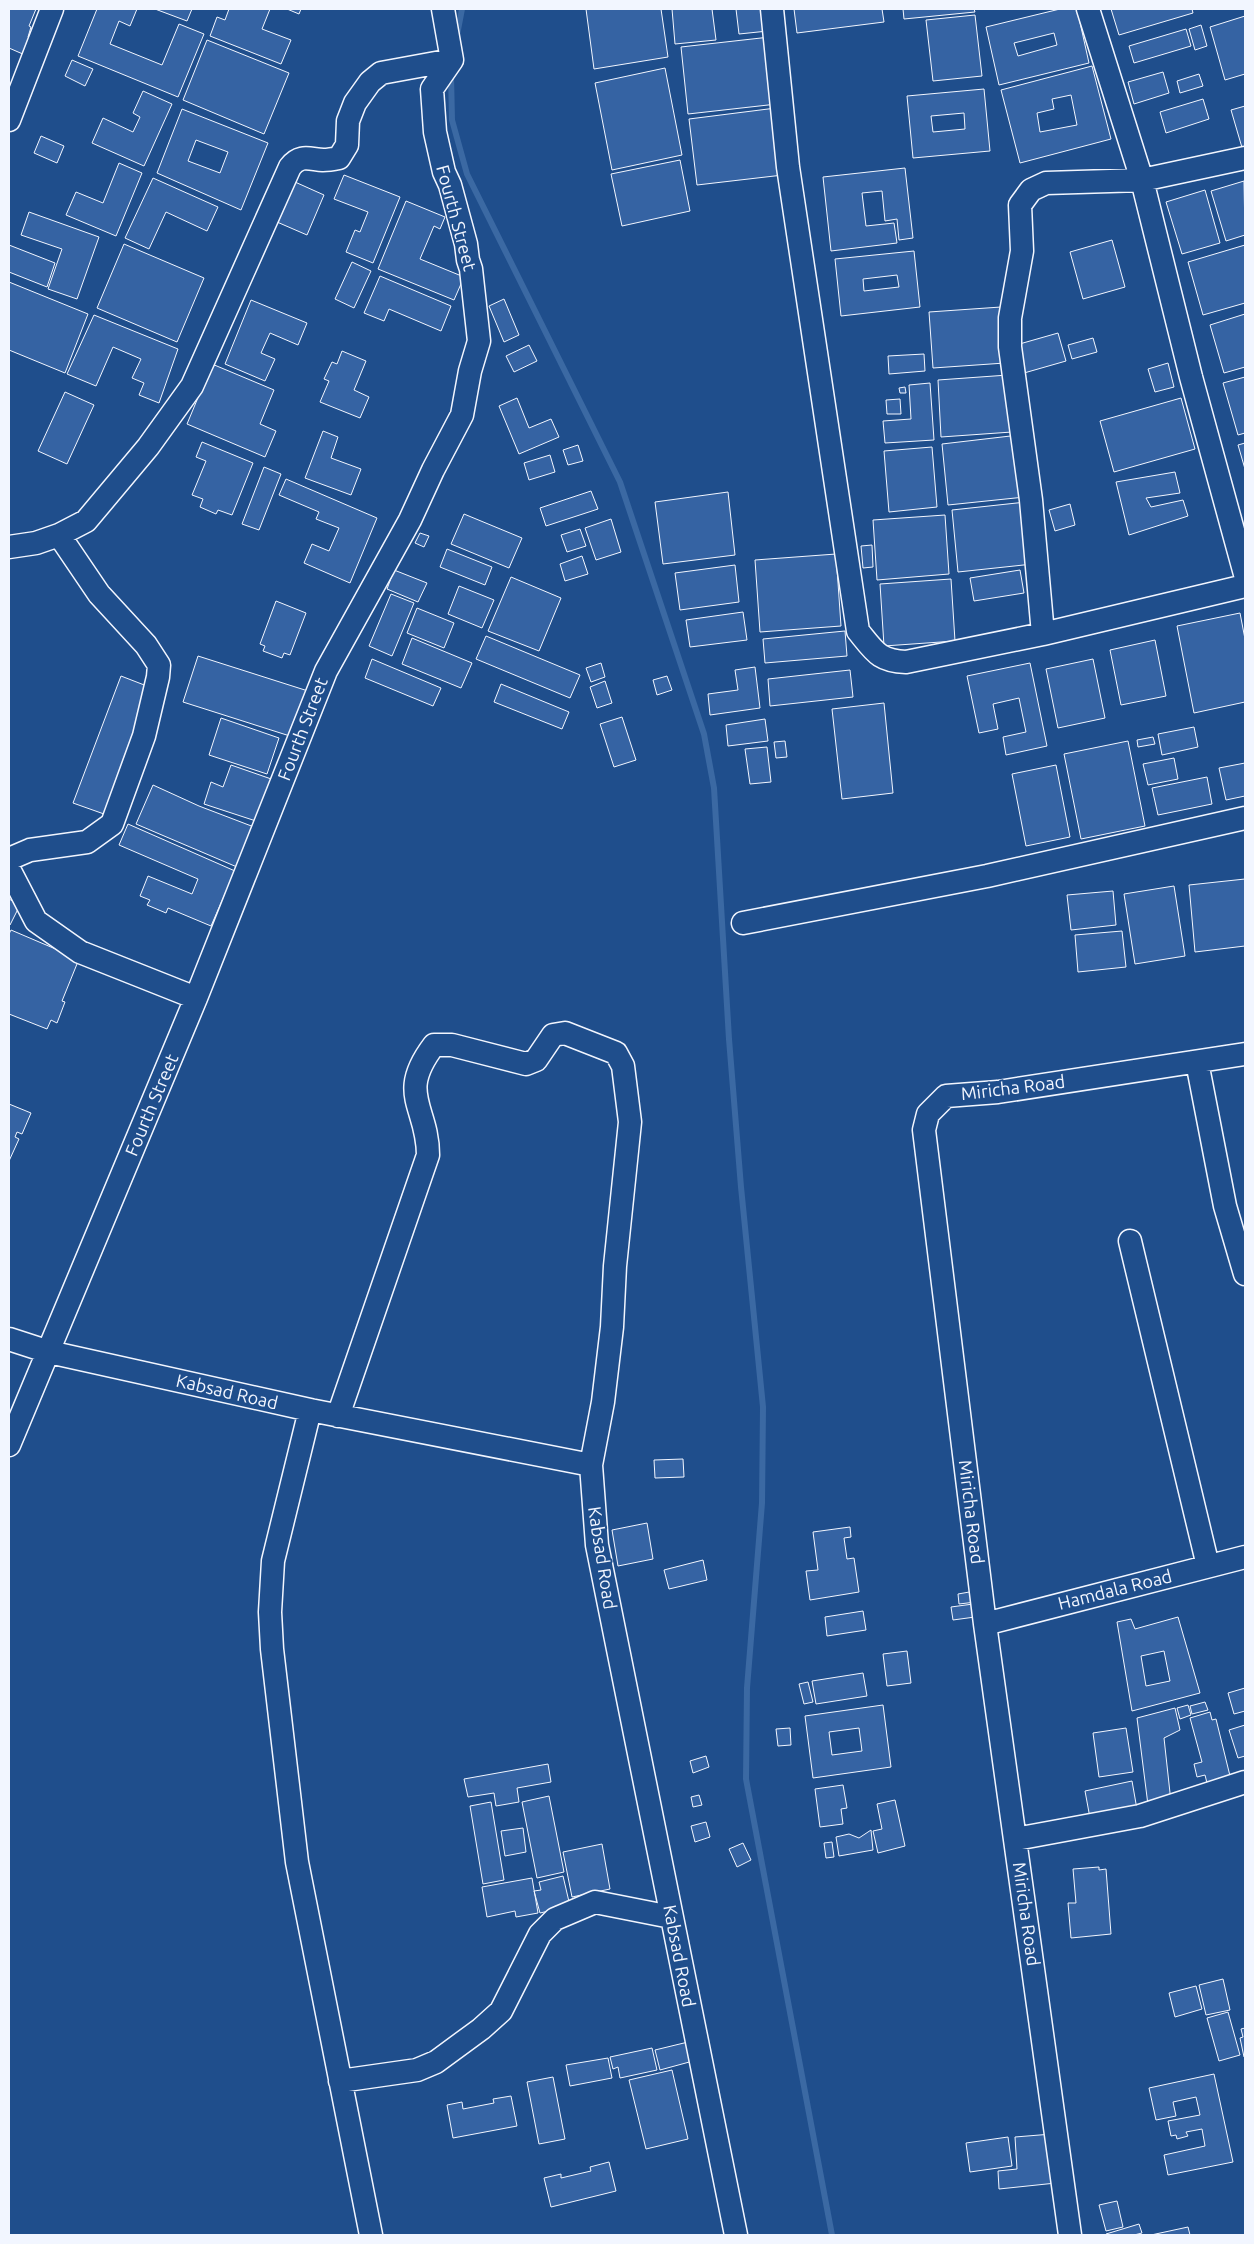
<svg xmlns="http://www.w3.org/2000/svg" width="1254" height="2244" font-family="Ubuntu,sans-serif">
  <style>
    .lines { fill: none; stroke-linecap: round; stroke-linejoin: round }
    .stream { stroke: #3b69a3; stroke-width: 6 }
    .building { fill: #3563a3; stroke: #f2f6ff; fill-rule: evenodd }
    .minor-casing { stroke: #f2f6ff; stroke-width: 25 }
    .minor { stroke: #1f4e8c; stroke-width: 22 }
    .labels { text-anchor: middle; stroke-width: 4; stroke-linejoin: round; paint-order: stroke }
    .street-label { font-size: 18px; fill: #f2f6ff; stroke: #1f4e8c }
  </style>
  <rect width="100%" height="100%" fill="#1f4e8c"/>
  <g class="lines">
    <path class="stream" d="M 457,35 L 462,9
      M 451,75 L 452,120 L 467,174 L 620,482 L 704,734 L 714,788 L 729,1039 L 741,1187 L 763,1407 L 762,1503 L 747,1688 L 746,1779 L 832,2235"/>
  </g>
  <path class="building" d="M 9,9 L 36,9 L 29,26 L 31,27 L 28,37 L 32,38 L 25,55 L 9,48 Z
    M 97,9 L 137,9 L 130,26 L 119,21 L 110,44 L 162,65 L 179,24 L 204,34 L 178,97 L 78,56 Z
    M 155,9 L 192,9 L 187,21 Z
    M 229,9 L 270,9 L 262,29 L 291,40 L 281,64 L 210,36 L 217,17 L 225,20 Z
    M 287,9 L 301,9 L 299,14 Z
    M 586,9 L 661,9 L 668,57 L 594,69 Z
    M 672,9 L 712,9 L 716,40 L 675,44 Z
    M 736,9 L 765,9 L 768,31 L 739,34 Z
    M 794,9 L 882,9 L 884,22 L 797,33 Z
    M 903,9 L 974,9 L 975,12 L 904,19 Z
    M 1060,9 L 1077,9 L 1089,63 L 999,85 L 986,27 ZM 1054,33 L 1057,45 L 1018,56 L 1014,43 Z
    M 1111,9 L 1192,9 L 1193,13 L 1119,35 Z
    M 975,15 L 982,76 L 933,81 L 926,20 Z
    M 1245,16 L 1245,74 L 1225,80 L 1210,27 Z
    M 1201,25 L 1207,46 L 1195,50 L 1189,29 Z
    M 1186,29 L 1191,46 L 1134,63 L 1129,46 Z
    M 770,37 L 777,104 L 688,114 L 681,47 Z
    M 207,40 L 289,73 L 264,134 L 183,100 Z
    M 72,60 L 93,69 L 85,86 L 65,76 Z
    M 1092,66 L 1111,139 L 1020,163 L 1001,90 ZM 1071,95 L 1077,125 L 1040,132 L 1037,113 L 1054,109 L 1052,99 Z
    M 665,68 L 682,155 L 612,170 L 595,83 Z
    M 1163,72 L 1169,93 L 1134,104 L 1128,82 Z
    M 1199,74 L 1203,86 L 1180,93 L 1177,81 Z
    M 984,89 L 990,151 L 913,158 L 907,96 ZM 964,113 L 965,129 L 933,132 L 931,116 Z
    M 143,91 L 172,104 L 144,166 L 92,143 L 103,118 L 133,132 L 140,117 L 133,113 Z
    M 1203,99 L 1209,119 L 1166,133 L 1160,112 Z
    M 1245,106 L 1245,151 L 1243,151 L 1231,110 Z
    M 776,108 L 783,175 L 697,185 L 689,119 Z
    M 182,109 L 268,143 L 241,210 L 157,173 ZM 196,140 L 228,152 L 220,173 L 188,161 Z
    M 41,136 L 64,146 L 57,163 L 34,153 Z
    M 680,160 L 690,211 L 622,226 L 611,174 Z
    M 119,163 L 142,173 L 116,236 L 66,215 L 76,192 L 103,203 Z
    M 905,168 L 913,238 L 899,240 L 897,219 L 885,221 L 882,191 L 862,193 L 866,226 L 894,223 L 897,243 L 831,251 L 823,177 Z
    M 344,175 L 400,197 L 373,263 L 346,252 L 355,230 L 360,232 L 368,212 L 334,199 Z
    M 153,178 L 218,207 L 207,231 L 166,212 L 149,249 L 125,238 Z
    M 1244,181 L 1245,235 L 1226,241 L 1211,191 Z
    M 295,182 L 324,195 L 307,235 L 277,222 Z
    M 1205,190 L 1220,243 L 1182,254 L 1166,202 Z
    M 406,201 L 445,217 L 440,229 L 434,226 L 420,259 L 464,277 L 454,300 L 378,269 Z
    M 29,212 L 99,237 L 77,299 L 48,289 L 62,249 L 21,235 Z
    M 1112,240 L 1125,287 L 1083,299 L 1070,252 Z
    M 124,244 L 204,278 L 177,342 L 97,308 Z
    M 9,245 L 55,263 L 47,287 L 9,272 Z
    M 1245,245 L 1245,303 L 1203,315 L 1188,262 Z
    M 914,251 L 920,307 L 841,316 L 835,259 ZM 897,275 L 899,287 L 864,291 L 863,279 Z
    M 352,262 L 371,271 L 354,308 L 335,299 Z
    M 380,276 L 451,306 L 441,331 L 389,309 L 384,321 L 364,313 Z
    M 9,282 L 88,314 L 65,373 L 9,350 Z
    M 504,299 L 519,335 L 504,342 L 489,306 Z
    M 251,300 L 307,323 L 298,345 L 270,333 L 261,353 L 275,359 L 265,381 L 225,364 Z
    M 1001,307 L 1005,363 L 933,368 L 929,312 Z
    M 1245,314 L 1245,367 L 1224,373 L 1210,325 Z
    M 94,315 L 178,349 L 159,403 L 139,395 L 144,383 L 132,378 L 141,359 L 113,347 L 96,386 L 67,374 Z
    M 1058,333 L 1066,361 L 1024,373 L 1016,345 Z
    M 1093,338 L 1097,352 L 1072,359 L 1068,345 Z
    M 529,345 L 537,361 L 514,372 L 506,356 Z
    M 342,351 L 366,361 L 354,390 L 369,397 L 360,418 L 320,402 L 329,381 L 324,379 L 332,362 L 337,364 Z
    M 924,354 L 925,371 L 889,374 L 888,356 Z
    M 1168,363 L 1174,387 L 1155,392 L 1148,369 Z
    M 212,364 L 274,390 L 260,424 L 276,431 L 265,457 L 187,424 Z
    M 1008,375 L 1012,432 L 941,437 L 938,380 Z
    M 1245,377 L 1245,433 L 1238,435 L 1223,383 Z
    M 930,383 L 934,440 L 885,443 L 883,421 L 911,419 L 909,385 Z
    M 905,387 L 906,393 L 900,393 L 899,388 Z
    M 65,392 L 94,405 L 67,464 L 38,451 Z
    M 517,398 L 529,428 L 551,419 L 559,437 L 519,454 L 499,406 Z
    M 1181,398 L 1195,449 L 1114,472 L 1100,421 Z
    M 900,399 L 901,414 L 887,414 L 886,400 Z
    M 323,431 L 338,437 L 331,458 L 361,469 L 351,495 L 305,478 Z
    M 1019,435 L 1025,497 L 948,505 L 942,444 Z
    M 202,442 L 253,463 L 232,515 L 218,510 L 216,514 L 200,507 L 203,499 L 192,495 L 206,461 L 196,457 Z
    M 1245,443 L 1245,469 L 1238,445 Z
    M 578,445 L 583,461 L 568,465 L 563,450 Z
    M 932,447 L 937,507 L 889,512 L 884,451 Z
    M 550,455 L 555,472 L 529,480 L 524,463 Z
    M 264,467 L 281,474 L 259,530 L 242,524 Z
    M 1175,472 L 1180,493 L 1146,498 L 1151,507 L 1183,500 L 1188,516 L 1129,535 L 1116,482 Z
    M 286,479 L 377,518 L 350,583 L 304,563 L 312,544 L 329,551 L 339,528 L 316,519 L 319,512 L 279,495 Z
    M 591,491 L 598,509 L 546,526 L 540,508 Z
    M 728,492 L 735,555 L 663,564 L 655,502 Z
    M 1026,502 L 1033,564 L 958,572 L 952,510 Z
    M 1070,504 L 1075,525 L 1055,531 L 1049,510 Z
    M 464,514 L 522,538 L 509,568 L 451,544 Z
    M 945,515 L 949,574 L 877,580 L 873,520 Z
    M 611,519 L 621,552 L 596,560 L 585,528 Z
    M 580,529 L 586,546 L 567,552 L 561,535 Z
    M 420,533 L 429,536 L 424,547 L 415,543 Z
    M 872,545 L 873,567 L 863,568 L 861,546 Z
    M 447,549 L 492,567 L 485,585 L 440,567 Z
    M 836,554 L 841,626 L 760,632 L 755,560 Z
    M 582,556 L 588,574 L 565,581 L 560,564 Z
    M 735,565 L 739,602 L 680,610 L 675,573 Z
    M 394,570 L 427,583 L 418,602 L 387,589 Z
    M 1020,570 L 1024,593 L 974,601 L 970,578 Z
    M 511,577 L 561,598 L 539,651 L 488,631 Z
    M 951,579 L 955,641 L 884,646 L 880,584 Z
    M 459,586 L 494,600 L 482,628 L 448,614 Z
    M 391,594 L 414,603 L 392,656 L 369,646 Z
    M 276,601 L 306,613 L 290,655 L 284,653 L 282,658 L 263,651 L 265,646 L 260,644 Z
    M 417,608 L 454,623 L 444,648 L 407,633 Z
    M 743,612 L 747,640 L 690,647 L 686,620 Z
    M 1240,613 L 1245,639 L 1245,702 L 1194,713 L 1177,626 Z
    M 845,631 L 847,656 L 765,663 L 763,639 Z
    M 486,636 L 580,675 L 570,698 L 476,659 Z
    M 412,638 L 472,663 L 461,688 L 402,664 Z
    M 1155,640 L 1166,696 L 1121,705 L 1110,650 Z
    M 198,656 L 308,691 L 293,737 L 183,702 Z
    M 372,659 L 441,688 L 433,706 L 365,678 Z
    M 1093,659 L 1105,718 L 1058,728 L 1046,669 Z
    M 601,663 L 605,677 L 591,682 L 586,668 Z
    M 1030,663 L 1047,746 L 1006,755 L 1003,737 L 1026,732 L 1019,698 L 993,704 L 998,729 L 979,733 L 967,676 Z
    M 755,667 L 760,708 L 710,715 L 708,694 L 738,690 L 735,670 Z
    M 850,670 L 853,697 L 770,706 L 768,679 Z
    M 121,676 L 152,688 L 104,814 L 73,803 Z
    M 667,676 L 672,690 L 657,695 L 653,680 Z
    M 605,681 L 612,703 L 597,708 L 590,687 Z
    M 501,684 L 569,712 L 562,729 L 494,702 Z
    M 884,703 L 893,793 L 842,799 L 832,709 Z
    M 622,717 L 636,760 L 614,767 L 600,724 Z
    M 221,718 L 279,738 L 267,774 L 209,755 Z
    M 765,719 L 768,741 L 728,746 L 726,725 Z
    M 1194,727 L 1198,747 L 1162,755 L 1158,734 Z
    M 1153,737 L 1155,744 L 1138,747 L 1137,740 Z
    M 785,741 L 787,757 L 776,758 L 774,742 Z
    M 1128,741 L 1145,826 L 1081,839 L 1064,754 Z
    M 767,747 L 771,782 L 750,784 L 745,749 Z
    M 1174,758 L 1178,779 L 1148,785 L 1143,764 Z
    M 1245,763 L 1245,796 L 1226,800 L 1219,768 Z
    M 231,765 L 277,781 L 262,823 L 204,804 L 211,782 L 223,787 Z
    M 1056,765 L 1070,837 L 1026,846 L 1012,774 Z
    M 1207,777 L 1212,804 L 1158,815 L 1152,788 Z
    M 153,785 L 199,806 L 254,827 L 237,867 L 136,824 Z
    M 128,824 L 235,871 L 211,926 L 168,908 L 166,913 L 147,905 L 150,900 L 140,896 L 148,876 L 192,894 L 198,879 L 119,845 Z
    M 1245,879 L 1245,946 L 1195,952 L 1189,885 Z
    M 1174,886 L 1185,956 L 1135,964 L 1124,894 Z
    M 1113,891 L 1116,925 L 1071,930 L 1067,895 Z
    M 9,899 L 20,905 L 10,925 L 9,925 Z
    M 11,930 L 79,959 L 62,1001 L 65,1002 L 57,1023 L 51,1020 L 47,1029 L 9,1014 L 9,934 Z
    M 1122,931 L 1126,967 L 1078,972 L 1075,935 Z
    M 9,1104 L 31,1113 L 22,1134 L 17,1132 L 15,1137 L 19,1139 L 9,1161 Z
    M 683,1459 L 684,1477 L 655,1478 L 654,1460 Z
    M 647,1523 L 653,1559 L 618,1566 L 612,1530 Z
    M 850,1527 L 851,1537 L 844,1538 L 847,1559 L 854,1558 L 859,1592 L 810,1600 L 806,1571 L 818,1570 L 813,1532 Z
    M 703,1560 L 707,1580 L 669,1589 L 664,1570 Z
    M 975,1591 L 976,1602 L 959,1604 L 958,1594 Z
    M 973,1604 L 975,1617 L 953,1620 L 951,1607 Z
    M 863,1611 L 866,1630 L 827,1636 L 825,1617 Z
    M 1178,1617 L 1200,1693 L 1132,1711 L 1117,1622 L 1131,1619 L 1135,1629 ZM 1164,1651 L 1170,1681 L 1146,1686 L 1141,1656 Z
    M 907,1651 L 911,1683 L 887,1686 L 883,1654 Z
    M 863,1673 L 867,1696 L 816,1704 L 812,1681 Z
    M 808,1682 L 813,1702 L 804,1704 L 799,1684 Z
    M 1245,1688 L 1245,1711 L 1234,1714 L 1228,1693 Z
    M 1205,1702 L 1208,1710 L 1192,1714 L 1190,1706 Z
    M 883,1705 L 891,1767 L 813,1778 L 805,1716 ZM 859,1728 L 862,1751 L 832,1755 L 829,1732 Z
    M 1188,1705 L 1191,1715 L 1180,1719 L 1177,1708 Z
    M 1175,1708 L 1180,1730 L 1164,1738 L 1171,1802 L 1148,1805 L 1137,1718 Z
    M 1210,1712 L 1212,1720 L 1216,1719 L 1232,1784 L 1209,1791 L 1205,1775 L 1197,1777 L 1194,1764 L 1202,1762 L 1190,1718 Z
    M 1245,1725 L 1245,1756 L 1238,1758 L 1229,1730 Z
    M 790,1728 L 791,1745 L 778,1746 L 776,1729 Z
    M 1126,1728 L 1133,1772 L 1099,1777 L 1093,1733 Z
    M 706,1756 L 709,1767 L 693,1773 L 690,1761 Z
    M 548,1764 L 551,1782 L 517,1788 L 519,1802 L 496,1806 L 494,1793 L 468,1797 L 464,1779 Z
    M 1132,1781 L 1138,1815 L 1090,1818 L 1085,1791 Z
    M 843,1785 L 847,1808 L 841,1809 L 843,1824 L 820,1827 L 815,1789 Z
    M 699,1795 L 702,1805 L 693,1807 L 691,1797 Z
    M 549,1796 L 564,1872 L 537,1878 L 522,1802 Z
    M 895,1800 L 905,1846 L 878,1853 L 873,1831 L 882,1829 L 877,1804 Z
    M 491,1802 L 504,1880 L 483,1884 L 470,1806 Z
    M 706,1822 L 710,1837 L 695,1842 L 691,1826 Z
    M 523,1828 L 526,1852 L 505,1856 L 501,1831 Z
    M 871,1830 L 873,1850 L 839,1856 L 836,1837 L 849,1834 L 859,1838 Z
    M 832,1842 L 834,1857 L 826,1858 L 824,1843 Z
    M 743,1843 L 751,1860 L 737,1867 L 729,1849 Z
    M 602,1844 L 610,1889 L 572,1897 L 563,1852 Z
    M 1099,1867 L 1099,1870 L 1106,1869 L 1111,1934 L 1071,1938 L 1068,1903 L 1076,1903 L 1073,1869 Z
    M 563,1876 L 570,1906 L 540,1913 L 534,1891 L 541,1890 L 539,1882 Z
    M 532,1878 L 538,1913 L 516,1917 L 515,1911 L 487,1917 L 482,1887 Z
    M 1223,1979 L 1230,2010 L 1206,2015 L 1199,1985 Z
    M 1196,1986 L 1202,2009 L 1175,2017 L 1169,1993 Z
    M 1228,2012 L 1240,2055 L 1219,2061 L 1207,2018 Z
    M 1245,2028 L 1245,2056 L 1244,2057 L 1240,2038 L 1243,2037 L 1241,2029 Z
    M 688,2042 L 693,2061 L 660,2070 L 655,2050 Z
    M 652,2048 L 657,2070 L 620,2078 L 618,2067 L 613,2069 L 610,2057 Z
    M 608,2058 L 612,2078 L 570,2086 L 566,2065 Z
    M 672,2070 L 688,2139 L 646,2149 L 629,2080 Z
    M 1214,2074 L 1233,2162 L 1168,2175 L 1164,2155 L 1205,2146 L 1202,2129 L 1186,2132 L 1188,2136 L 1177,2139 L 1176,2135 L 1171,2136 L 1168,2121 L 1200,2115 L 1196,2097 L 1173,2102 L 1176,2116 L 1156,2120 L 1149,2088 Z
    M 553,2077 L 565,2139 L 539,2144 L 527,2082 Z
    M 511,2096 L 517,2126 L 453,2138 L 447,2105 L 462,2102 L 463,2109 L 494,2103 L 493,2099 Z
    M 1052,2134 L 1056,2183 L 999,2189 L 998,2171 L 1017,2169 L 1015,2137 Z
    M 1008,2137 L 1012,2166 L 970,2172 L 966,2143 Z
    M 609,2162 L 616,2191 L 551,2207 L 544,2178 L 561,2174 L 561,2178 L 591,2171 L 590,2167 Z
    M 1117,2201 L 1123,2227 L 1106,2231 L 1099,2205 Z
    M 1139,2224 L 1142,2233 L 1134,2235 L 1107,2235 L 1106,2234 Z
    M 1188,2227 L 1190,2235 L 1151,2235 Z"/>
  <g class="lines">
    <defs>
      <path id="minor" d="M 772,9 L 788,167 L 858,631 C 875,652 879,661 906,662 L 1043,634 L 1245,586
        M 1088,9 L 1142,180 L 1191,377 L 1245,574
        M 9,120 L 52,9
        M 9,547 L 36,543 L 59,535 L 86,521 L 148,447 L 192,386 L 290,167 C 300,154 309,159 323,160 C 328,160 334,159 339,158 L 347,145 L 348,121 L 355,103 L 370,82 L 381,73 L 452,60
        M 1043,634 L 1031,500 L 1010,347 L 1010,318 L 1022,251 L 1020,205 L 1031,190 L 1046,183 L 1142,180 L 1245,158
        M 9,859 L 30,850 L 87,842 L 112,824 L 144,736 L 158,677 L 159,665 L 146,645 L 99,594 L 59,535
        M 9,869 L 36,921 L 80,952 L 196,998
        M 743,923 L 987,876 L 1245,818
        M 1197,1062 L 1225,1206 L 1245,1274
        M 1130,1241 L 1208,1566
        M 9,1339 L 49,1352 L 310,1410 L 591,1465 L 597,1545 L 736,2235
        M 310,1410 L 273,1561 L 270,1612 L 272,1649 L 297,1862 L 371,2235
        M 338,1416 L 428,1155 C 428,1106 396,1095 434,1045 L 452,1045 L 526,1064 L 536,1060 L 553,1035 L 565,1033 L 616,1053 L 623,1066 L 630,1122 L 615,1266 L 612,1327 L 603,1402 L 591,1465
        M 9,1445 L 196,998 L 326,671 L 410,520 L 433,470 L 462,415 L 470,371 L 479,341 L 471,269 L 468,260 L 466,244 L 450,185 L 444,172 L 435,132 L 432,89 L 452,60 L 443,9
        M 985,1624 L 1245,1557
        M 1016,1839 L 1140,1816 L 1245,1782
        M 340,2081 L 417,2070 L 436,2062 L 481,2029 L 501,2011 L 540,1934 L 555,1919 L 595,1902 L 671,1917
        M 1070,2235 L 985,1624 L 924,1130 L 928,1114 L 946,1096 L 998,1092 L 1245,1054"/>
    </defs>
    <use href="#minor" class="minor-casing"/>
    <use href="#minor" class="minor"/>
  </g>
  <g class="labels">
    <g class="street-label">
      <text transform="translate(456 218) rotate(75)" y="6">Fourth Street</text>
      <text transform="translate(303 729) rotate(-69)" y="6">Fourth Street</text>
      <text transform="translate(1013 1088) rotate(-7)" y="6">Miricha Road</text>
      <text transform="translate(152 1105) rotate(-67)" y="6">Fourth Street</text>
      <text transform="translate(227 1392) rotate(13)" y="6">Kabsad Road</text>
      <text transform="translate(971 1512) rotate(83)" y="6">Miricha Road</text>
      <text transform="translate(602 1558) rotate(81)" y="6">Kabsad Road</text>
      <text transform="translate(1115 1590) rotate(-14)" y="6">Hamdala Road</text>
      <text transform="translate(1026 1914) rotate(82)" y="6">Miricha Road</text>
      <text transform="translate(679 1956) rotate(79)" y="6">Kabsad Road</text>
    </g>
  </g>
  <rect width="1254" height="2244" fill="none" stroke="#f2f6ff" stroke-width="20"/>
</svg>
